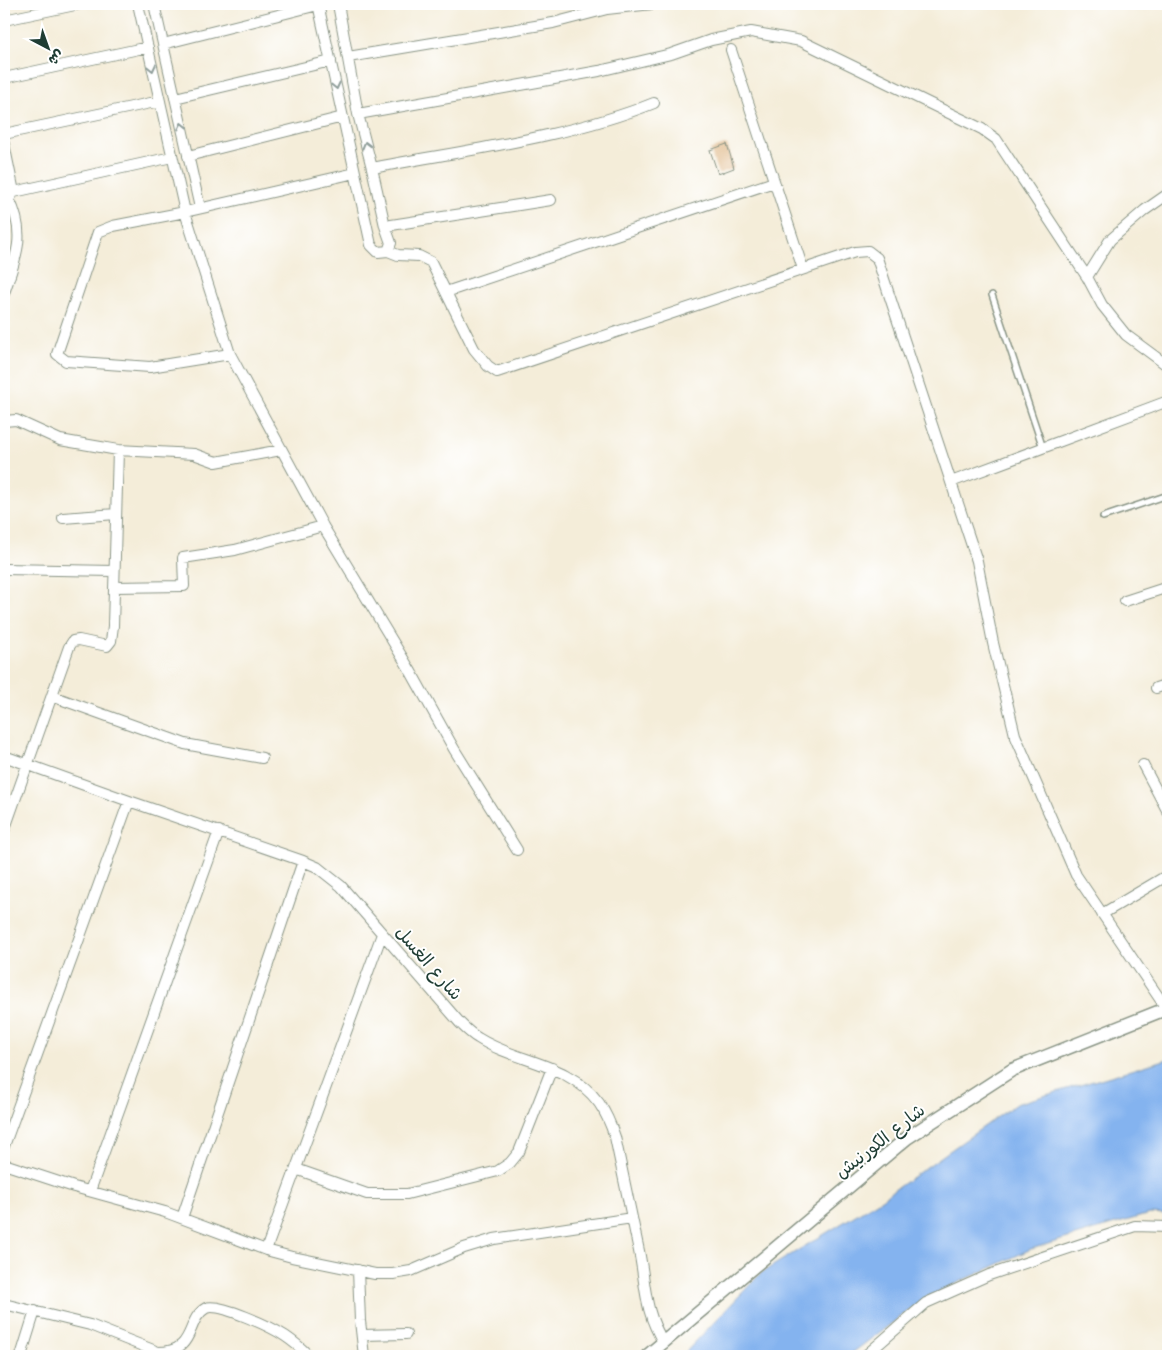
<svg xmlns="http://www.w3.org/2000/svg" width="1172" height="1360" font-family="'Playpen Sans','Playpen Sans Arabic',sans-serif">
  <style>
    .water { fill: #84b3ef; stroke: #527892 }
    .building { fill: #ddb37f }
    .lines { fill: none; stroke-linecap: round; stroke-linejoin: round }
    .service-casing { stroke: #8a9586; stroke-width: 8 }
    .minor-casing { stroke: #8a9586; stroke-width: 12 }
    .tertiary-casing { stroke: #8a9586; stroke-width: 15 }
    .service { stroke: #fff; stroke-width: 5 }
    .minor { stroke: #fff; stroke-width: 10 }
    .tertiary { stroke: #fff; stroke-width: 12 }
    .oneway { stroke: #8f9e9a }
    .labels { text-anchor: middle; stroke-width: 4; stroke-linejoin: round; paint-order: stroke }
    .street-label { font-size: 18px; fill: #1f3d34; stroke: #fff }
  </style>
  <rect width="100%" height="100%" fill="#fff"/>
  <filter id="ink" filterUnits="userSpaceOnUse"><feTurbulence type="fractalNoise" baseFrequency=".02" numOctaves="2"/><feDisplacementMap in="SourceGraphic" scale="10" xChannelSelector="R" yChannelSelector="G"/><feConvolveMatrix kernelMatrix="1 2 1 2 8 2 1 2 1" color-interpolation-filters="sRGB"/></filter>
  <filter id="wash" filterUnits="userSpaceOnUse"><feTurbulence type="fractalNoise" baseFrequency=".0096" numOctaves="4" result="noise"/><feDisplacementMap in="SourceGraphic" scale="20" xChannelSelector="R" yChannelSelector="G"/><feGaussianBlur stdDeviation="1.12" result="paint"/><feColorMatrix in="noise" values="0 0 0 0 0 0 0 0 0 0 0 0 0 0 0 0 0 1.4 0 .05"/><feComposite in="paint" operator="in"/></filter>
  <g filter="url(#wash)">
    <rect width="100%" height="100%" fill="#f4edd9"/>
    <path class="water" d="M 1168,1059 L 1168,1215 L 1149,1214 L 1031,1249 L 927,1297 L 848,1356 L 682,1356 L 761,1273 L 880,1200 L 1016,1104 Z"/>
    <g id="blocks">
      <path class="building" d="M 727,144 L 734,168 L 718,174 L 710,150 Z"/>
    </g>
  </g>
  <g filter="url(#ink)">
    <use href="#blocks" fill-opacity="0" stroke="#8a9586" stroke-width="1"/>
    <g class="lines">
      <defs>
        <path id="service" d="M 992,295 L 1043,448
          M 1103,517 L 1168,495"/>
        <path id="minor" d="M 138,4 L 185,212 L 230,354 L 323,526 L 410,670 L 454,749 L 517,850
          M 154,4 L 200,208
          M 318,4 L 371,245 L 378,252 L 388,251 L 398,255 L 419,256 L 431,262 L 474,349 L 488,366 L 497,372 L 855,252 L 868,251 L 877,258 L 977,561 L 993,643 L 1015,735 L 1076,875 L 1166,1008
          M 338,4 L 358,114 L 372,168 L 385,226 L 391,243 L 388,251
          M 4,20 L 80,4
          M 163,44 L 318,5
          M 731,50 L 803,269
          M 348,57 L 553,23 L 607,9 L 652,4
          M 4,78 L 148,47
          M 175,98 L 331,61
          M 358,114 L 599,71 L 671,54 L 711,40 L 751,32 L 801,41 L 982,129 L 996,139 L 1087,277 L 1102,305 L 1126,335 L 1168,366
          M 4,134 L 160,101
          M 4,144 L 14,192 L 11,196
          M 188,156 L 343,117
          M 372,168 C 465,150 567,138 654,103
          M 14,192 L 172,157
          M 385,226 L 551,200
          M 1087,277 L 1110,240 L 1145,210 L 1168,194
          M 446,292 L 774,182
          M 4,293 C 16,257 27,235 9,199
          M 230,354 L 150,367 L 66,361 L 57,354 L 98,232 L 113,226 L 185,212 L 355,173
          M 4,421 L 16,420 L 60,440 L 118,450 L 194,454 L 216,462 L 281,450
          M 951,482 L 1168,401
          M 63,518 L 116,514
          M 4,569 L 114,571
          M 114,587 L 184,586 L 183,558 L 235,550 L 323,526
          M 1125,601 L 1168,587
          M 1156,688 L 1168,684
          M 52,696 L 185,744 L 262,758
          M 4,756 L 129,801 L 303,861 L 317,867 L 341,886 L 460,1023 C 466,1029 471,1034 478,1038 C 517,1063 569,1062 599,1103 C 606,1113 611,1125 615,1137 C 623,1175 631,1213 639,1251 C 646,1285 644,1312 664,1343
          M 1143,765 L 1168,812
          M 4,831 L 69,647 L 73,641 L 79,640 L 107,646 L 111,641 L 113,626 L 118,450
          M 1102,914 L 1168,875
          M 4,1146 L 129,801
          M 4,1164 L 74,1187 L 165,1212 L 266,1250 L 292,1257 L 375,1274 L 393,1274 L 411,1271 L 464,1248 L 494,1239 L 632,1218
          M 296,1169 L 367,1194 L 407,1194 L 498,1171 L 510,1163 L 519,1152 L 552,1068
          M 90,1191 L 219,831
          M 182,1218 L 303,861
          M 266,1250 L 382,934
          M 358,1270 L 360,1321 L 364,1356
          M 4,1304 L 90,1325 L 158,1352 C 197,1352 185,1320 206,1308 C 219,1302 273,1328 285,1336 C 294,1342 302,1349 309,1356
          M 362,1335 L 406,1334
          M 21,1356 L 35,1311
          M 865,1356 L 926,1303 L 989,1275 L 1135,1226 L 1168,1227"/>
        <path id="tertiary" d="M 647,1356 L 907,1138 L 1012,1070 L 1168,1008"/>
      </defs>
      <use href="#service" class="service-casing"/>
      <use href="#minor" class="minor-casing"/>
      <use href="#tertiary" class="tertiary-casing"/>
      <use href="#service" class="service"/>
      <use href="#minor" class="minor"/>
      <use href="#tertiary" class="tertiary"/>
    </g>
    <defs><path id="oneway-chevron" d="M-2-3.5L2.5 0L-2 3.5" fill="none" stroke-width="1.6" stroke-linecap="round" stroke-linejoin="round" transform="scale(1.25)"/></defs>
    <g class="oneway">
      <use href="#oneway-chevron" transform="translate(152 68) rotate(77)"/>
      <use href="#oneway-chevron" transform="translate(336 86) rotate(77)"/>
      <use href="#oneway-chevron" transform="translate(182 126) rotate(-103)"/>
      <use href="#oneway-chevron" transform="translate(366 145) rotate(-105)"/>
    </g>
  </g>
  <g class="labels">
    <g class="street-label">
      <text transform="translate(429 963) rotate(49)" y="6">شارع الغسل</text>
      <text transform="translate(880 1141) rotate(-38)" y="6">شارع الكورنيش</text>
    </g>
  </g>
  <rect width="1172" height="1360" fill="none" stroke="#fff" stroke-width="20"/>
  <g transform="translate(48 48) rotate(139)" stroke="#ffffff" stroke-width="4" paint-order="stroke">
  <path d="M0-4L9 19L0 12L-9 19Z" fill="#1f3d34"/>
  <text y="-8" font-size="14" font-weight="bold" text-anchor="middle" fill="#1f3d34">ش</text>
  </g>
</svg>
